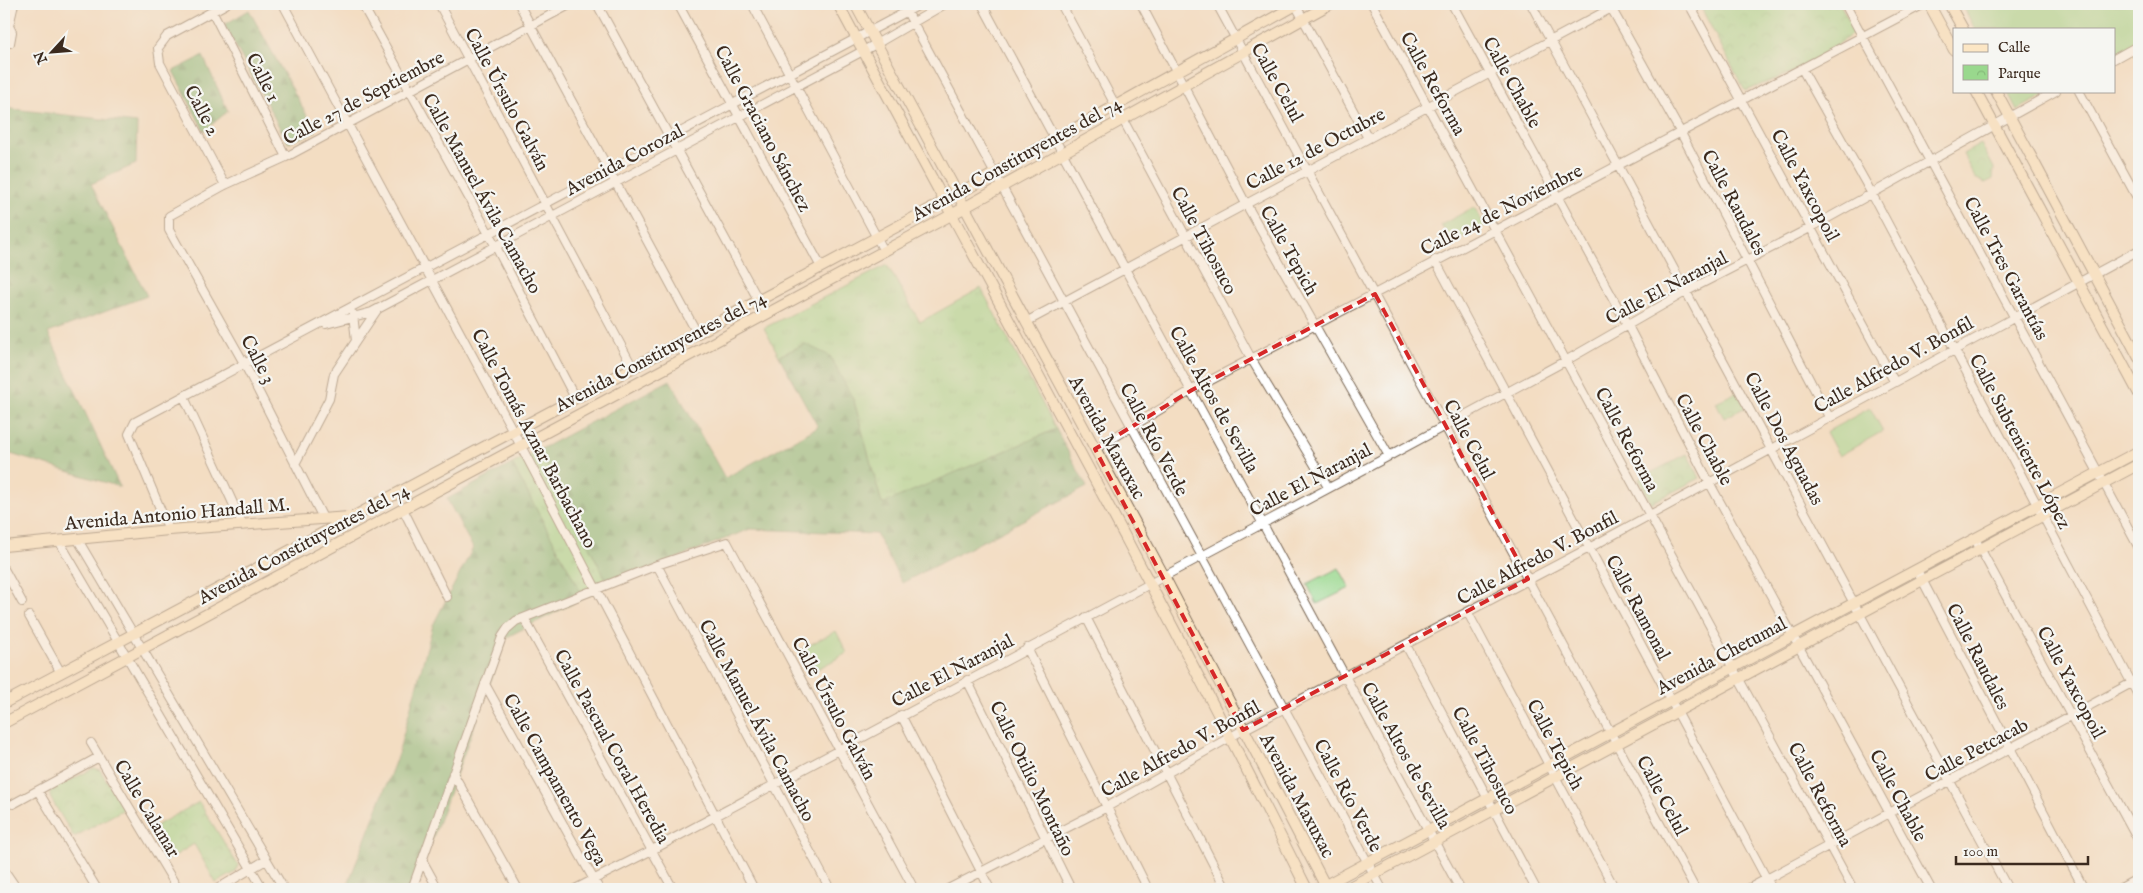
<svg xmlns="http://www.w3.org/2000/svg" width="2143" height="893" font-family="'IM FELL English',serif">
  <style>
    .grass { fill: url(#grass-tufts); stroke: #6a8156 }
    .forest { fill: url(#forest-firs); stroke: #5a714b }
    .park { fill: url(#park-crowns); stroke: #6a8156 }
    .pitch { fill: #99d88d; stroke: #6a8156 }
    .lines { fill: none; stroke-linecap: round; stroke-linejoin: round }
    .street-casing { stroke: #7b6957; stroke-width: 10 }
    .secondary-casing { stroke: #7b6957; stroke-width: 12 }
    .street { stroke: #fff; stroke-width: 8 }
    .secondary { stroke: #fce6c4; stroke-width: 10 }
    .marked { fill: none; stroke: #d62828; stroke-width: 4; stroke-dasharray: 10 6; stroke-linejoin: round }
    .labels { text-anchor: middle; stroke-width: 4.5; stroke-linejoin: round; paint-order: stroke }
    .street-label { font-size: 19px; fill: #3b2a1e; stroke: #f6f6f2 }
  </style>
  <defs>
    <pattern id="grass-tufts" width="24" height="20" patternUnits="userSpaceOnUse" patternTransform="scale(1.25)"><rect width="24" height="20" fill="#99d88d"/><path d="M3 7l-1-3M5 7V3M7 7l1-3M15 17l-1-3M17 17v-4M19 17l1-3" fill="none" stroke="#85ba79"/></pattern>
    <pattern id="forest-firs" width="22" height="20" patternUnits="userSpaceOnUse" patternTransform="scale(1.25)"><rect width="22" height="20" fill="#7ab878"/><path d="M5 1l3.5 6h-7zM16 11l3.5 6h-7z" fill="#659662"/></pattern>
    <pattern id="park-crowns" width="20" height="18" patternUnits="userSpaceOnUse" patternTransform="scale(1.25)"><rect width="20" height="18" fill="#99d88d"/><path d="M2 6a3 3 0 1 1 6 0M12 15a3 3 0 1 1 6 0" fill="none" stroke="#85ba79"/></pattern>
  </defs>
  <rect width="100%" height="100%" fill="#f6f6f2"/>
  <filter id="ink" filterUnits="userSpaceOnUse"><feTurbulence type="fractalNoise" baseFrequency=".02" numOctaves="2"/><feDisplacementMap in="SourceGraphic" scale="10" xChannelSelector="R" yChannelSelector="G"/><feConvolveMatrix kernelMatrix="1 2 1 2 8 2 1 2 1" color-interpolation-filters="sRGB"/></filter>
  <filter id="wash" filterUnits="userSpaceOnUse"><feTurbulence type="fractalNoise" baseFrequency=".0096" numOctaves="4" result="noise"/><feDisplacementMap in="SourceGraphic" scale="20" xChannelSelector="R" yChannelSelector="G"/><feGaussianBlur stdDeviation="1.12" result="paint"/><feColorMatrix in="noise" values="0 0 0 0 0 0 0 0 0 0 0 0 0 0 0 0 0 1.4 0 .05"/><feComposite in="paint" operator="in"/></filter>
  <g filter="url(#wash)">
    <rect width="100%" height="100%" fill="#f3ddc2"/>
    <path class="grass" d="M 887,265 L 920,322 L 981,288 L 1056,429 L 882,505 L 854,401 L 805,344 L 779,356 L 764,328 Z
      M 539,450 L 609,585 L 584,598 L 512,464 Z"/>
    <path class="forest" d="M 249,10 L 316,132 L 288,143 L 224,25 Z
      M 203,56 L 228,111 L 204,131 L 173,71 Z
      M 4,108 L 137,123 L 136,164 L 91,184 L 147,296 L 48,333 L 120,487 L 4,452 Z
      M 805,344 L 830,356 L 854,401 L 882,504 L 1056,429 L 1087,487 L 902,583 L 876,534 L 750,529 L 609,585 L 539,450 L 670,380 L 725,478 L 818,427 L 779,356 Z
      M 512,464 L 584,598 L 507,637 L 414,889 L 346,889 L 398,754 L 433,625 L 473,548 L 447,499 Z"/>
    <path class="park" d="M 1699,4 L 1840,4 L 1855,32 L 1808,66 L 1745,91 Z
      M 1981,144 L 1994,168 L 1993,179 L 1985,183 L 1975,178 L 1963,154 Z
      M 1737,392 L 1746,407 L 1724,418 L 1716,402 Z
      M 1687,454 L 1700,478 L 1651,503 L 1639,479 Z
      M 94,768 L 100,770 L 124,809 L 74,837 L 50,797 L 50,791 Z
      M 199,802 L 238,865 L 236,872 L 216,883 L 194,844 L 168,860 L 150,829 Z"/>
    <path class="pitch" d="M 1962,4 L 2139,4 L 2139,46 L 2114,59 L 2114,29 L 1975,29 Z
      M 2007,91 L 2053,91 L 2017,110 Z
      M 1474,207 L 1485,226 L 1452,243 L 1441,225 Z
      M 1870,408 L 1883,431 L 1839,456 L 1826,432 Z
      M 1339,568 L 1350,588 L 1317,604 L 1307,584 Z
      M 836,631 L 847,653 L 812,672 L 800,650 Z"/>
  </g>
  <g filter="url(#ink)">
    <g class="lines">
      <defs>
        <path id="street" d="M 283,4 L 513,431 L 754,889
          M 362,4 L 495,245 L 575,398
          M 439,4 L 633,368
          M 519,4 L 697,333
          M 597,4 L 766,314
          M 678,4 L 821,267
          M 752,4 L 884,251
          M 903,4 L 1382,889
          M 982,4 L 1460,889
          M 1061,4 L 1252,360 L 1328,487
          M 1141,4 L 1246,204 L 1389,456
          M 1217,4 L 1695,889
          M 1295,4 L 1368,138
          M 1372,4 L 1853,889
          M 1452,4 L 1627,324 L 1709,482 L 1931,889
          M 1531,4 L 2008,889
          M 1609,4 L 1681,133 L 1829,417
          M 1689,4 L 1894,381
          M 1845,4 L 2139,548
          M 212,11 L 286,157
          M 10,43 L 12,32 L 9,26 L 14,4
          M 2134,49 L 2139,59
          M 2114,59 L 2139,45
          M 1802,69 L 1872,194 L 2139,697
          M 2079,91 L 2139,201
          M 225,185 L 160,63 L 158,48 L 167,36 L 226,4
          M 1435,260 L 1772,889
          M 1026,322 L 1619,4
          M 326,324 L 372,312 L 876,44 L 945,4
          M 356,341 L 377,310
          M 184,397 L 243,525
          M 1095,449 L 1192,390 L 1924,4
          M 295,464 L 329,399 L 334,374 L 356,341 L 353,314
          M 403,509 L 447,597
          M 323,518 L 245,365 L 169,230 L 169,216 L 225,185 L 286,157 L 571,4
          M 169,530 L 129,434 L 135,422 L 921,4
          M 1975,539 L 2139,841
          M 78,540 L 284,889
          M 59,541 L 263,889
          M 657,565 L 830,889
          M 4,569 L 22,602
          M 1917,570 L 2084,889
          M 1468,613 L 1615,889
          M 29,616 L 61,673
          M 1086,617 L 1226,889
          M 524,618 L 673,889
          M 1406,645 L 1536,889
          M 1027,648 L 1148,889
          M 967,680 L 1071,889
          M 485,684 L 599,889
          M 4,693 L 8,701
          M 901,715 L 990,889
          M 91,743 L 178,889
          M 453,773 L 518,889
          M 38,791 L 97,889
          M 13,804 L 99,757
          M 422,860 L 438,889
          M 4,870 L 17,889
          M 217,889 L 266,860
          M 412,889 L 502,637 L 508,628 L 516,621 L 657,565 L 727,542 L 914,889
          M 575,889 L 652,850 L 1389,456 L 1567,360 L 1687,291 L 1810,228 L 2056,91
          M 948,889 L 1107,807 L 1243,730 L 1589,548 L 2139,250
          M 1748,889 L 2139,679
          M 2119,889 L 2139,878"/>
        <path id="secondary" d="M 838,4 C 996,298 1158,590 1307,889
          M 855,4 L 1164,576 L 1327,889
          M 1929,4 L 1954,50
          M 1949,4 L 1963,29
          M 1976,91 L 2139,394
          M 1996,91 L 2139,358
          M 4,546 L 169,530 L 349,517
          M 4,703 L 945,201 L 1298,4
          M 4,723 L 953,214 L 1330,4
          M 1318,889 L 2139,451
          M 1346,889 L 2139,464"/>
      </defs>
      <use href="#street" class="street-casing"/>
      <use href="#secondary" class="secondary-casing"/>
      <use href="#street" class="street"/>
      <use href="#secondary" class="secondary"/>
    </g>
  </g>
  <path d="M0 0H2143V893H0ZM 1375,294 L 1528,579 L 1243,730 L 1095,449 L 1192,390 Z" fill="#f3ddc2" fill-opacity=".55" fill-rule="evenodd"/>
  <path class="marked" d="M 1375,294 L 1528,579 L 1243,730 L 1095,449 L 1192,390 Z"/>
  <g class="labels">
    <g class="street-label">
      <text transform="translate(264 77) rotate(63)" y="7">Calle 1</text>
      <text transform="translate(1278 82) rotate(61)" y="7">Calle Celul</text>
      <text transform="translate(1513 82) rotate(61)" y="7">Calle Chable</text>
      <text transform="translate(1434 83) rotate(61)" y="7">Calle Reforma</text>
      <text transform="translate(363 97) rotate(-28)" y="7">Calle 27 de Septiembre</text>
      <text transform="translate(508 99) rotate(62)" y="7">Calle Úrsulo Galván</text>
      <text transform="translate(203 110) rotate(62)" y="7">Calle 2</text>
      <text transform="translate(764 128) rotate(62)" y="7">Calle Graciano Sánchez</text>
      <text transform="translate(1315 148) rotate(-28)" y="7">Calle 12 de Octubre</text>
      <text transform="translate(1016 158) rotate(-29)" y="7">Avenida Constituyentes del 74</text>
      <text transform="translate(624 159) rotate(-28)" y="7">Avenida Corozal</text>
      <text transform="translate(1806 185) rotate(62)" y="7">Calle Yaxcopoil</text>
      <text transform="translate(483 193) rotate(61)" y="7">Calle Manuel Ávila Camacho</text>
      <text transform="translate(1735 202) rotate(62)" y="7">Calle Raudales</text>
      <text transform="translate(1501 209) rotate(-27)" y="7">Calle 24 de Noviembre</text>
      <text transform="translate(1205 240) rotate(62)" y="7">Calle Tihosuco</text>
      <text transform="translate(1290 250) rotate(61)" y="7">Calle Tepich</text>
      <text transform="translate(2007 268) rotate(62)" y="7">Calle Tres Garantías</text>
      <text transform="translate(1666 287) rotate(-28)" y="7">Calle El Naranjal</text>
      <text transform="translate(660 351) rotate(-28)" y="7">Avenida Constituyentes del 74</text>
      <text transform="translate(259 359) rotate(62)" y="7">Calle 3</text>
      <text transform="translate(1893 364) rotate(-29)" y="7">Calle Alfredo V. Bonfil</text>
      <text transform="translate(1215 399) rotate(61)" y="7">Calle Altos de Sevilla</text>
      <text transform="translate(1108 437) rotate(61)" y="7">Avenida Maxuxac</text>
      <text transform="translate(535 438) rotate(62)" y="7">Calle Tomás Aznar Barbachano</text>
      <text transform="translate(1785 438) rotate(62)" y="7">Calle Dos Aguadas</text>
      <text transform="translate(1155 439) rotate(62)" y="7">Calle Río Verde</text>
      <text transform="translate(1470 439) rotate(62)" y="7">Calle Celul</text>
      <text transform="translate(1628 439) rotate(62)" y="7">Calle Reforma</text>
      <text transform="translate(1705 439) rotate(62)" y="7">Calle Chable</text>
      <text transform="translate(2021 441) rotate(62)" y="7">Calle Subteniente López</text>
      <text transform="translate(1310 479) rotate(-28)" y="7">Calle El Naranjal</text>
      <text transform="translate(177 513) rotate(-5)" y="7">Avenida Antonio Handall M.</text>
      <text transform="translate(303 543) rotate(-28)" y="7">Avenida Constituyentes del 74</text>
      <text transform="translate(1537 557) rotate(-28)" y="7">Calle Alfredo V. Bonfil</text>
      <text transform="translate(1639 607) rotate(62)" y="7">Calle Ramonal</text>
      <text transform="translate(1721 655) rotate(-28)" y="7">Avenida Chetumal</text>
      <text transform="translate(1979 656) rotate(63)" y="7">Calle Raudales</text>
      <text transform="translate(952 670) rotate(-28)" y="7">Calle El Naranjal</text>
      <text transform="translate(2072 682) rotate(62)" y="7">Calle Yaxcopoil</text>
      <text transform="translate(835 708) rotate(62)" y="7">Calle Úrsulo Galván</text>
      <text transform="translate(758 720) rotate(62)" y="7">Calle Manuel Ávila Camacho</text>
      <text transform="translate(1556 744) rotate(62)" y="7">Calle Tepich</text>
      <text transform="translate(613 746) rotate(61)" y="7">Calle Pascual Coral Heredia</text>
      <text transform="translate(1180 748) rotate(-29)" y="7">Calle Alfredo V. Bonfil</text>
      <text transform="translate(1976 749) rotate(-28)" y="7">Calle Petcacab</text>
      <text transform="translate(1407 755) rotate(61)" y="7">Calle Altos de Sevilla</text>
      <text transform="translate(1486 760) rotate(62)" y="7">Calle Tihosuco</text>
      <text transform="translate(1033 778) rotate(64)" y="7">Calle Otilio Montaño</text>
      <text transform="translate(556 779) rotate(61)" y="7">Calle Campamento Vega</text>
      <text transform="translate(1821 794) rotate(62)" y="7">Calle Reforma</text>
      <text transform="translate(1298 795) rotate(62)" y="7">Avenida Maxuxac</text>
      <text transform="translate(1349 795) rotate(62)" y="7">Calle Río Verde</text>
      <text transform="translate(1663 795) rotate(62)" y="7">Calle Celul</text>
      <text transform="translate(1899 795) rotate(62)" y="7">Calle Chable</text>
      <text transform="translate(148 808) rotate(59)" y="7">Calle Calamar</text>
    </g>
  </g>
  <rect width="2143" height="893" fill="none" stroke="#f6f6f2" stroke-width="20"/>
  <rect x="1953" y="28" width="162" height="65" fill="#f6f6f2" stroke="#aba49d"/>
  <rect x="1963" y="44" width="25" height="8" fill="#fce6c4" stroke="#aba49d"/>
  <text x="1998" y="52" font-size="15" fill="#3b2a1e">Calle</text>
  <rect x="1963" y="65" width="25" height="15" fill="url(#park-crowns)" stroke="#aba49d"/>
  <text x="1998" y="78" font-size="15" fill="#3b2a1e">Parque</text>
  <g transform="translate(52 52) rotate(244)" stroke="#f6f6f2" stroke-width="4" paint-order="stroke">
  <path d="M0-4L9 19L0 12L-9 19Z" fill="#3b2a1e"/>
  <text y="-8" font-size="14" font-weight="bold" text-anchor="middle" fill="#3b2a1e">N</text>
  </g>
  <path d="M1956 856v8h132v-8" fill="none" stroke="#3b2a1e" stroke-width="2.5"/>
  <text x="1963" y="856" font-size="15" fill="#3b2a1e" stroke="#f6f6f2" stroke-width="4" paint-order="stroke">100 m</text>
</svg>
